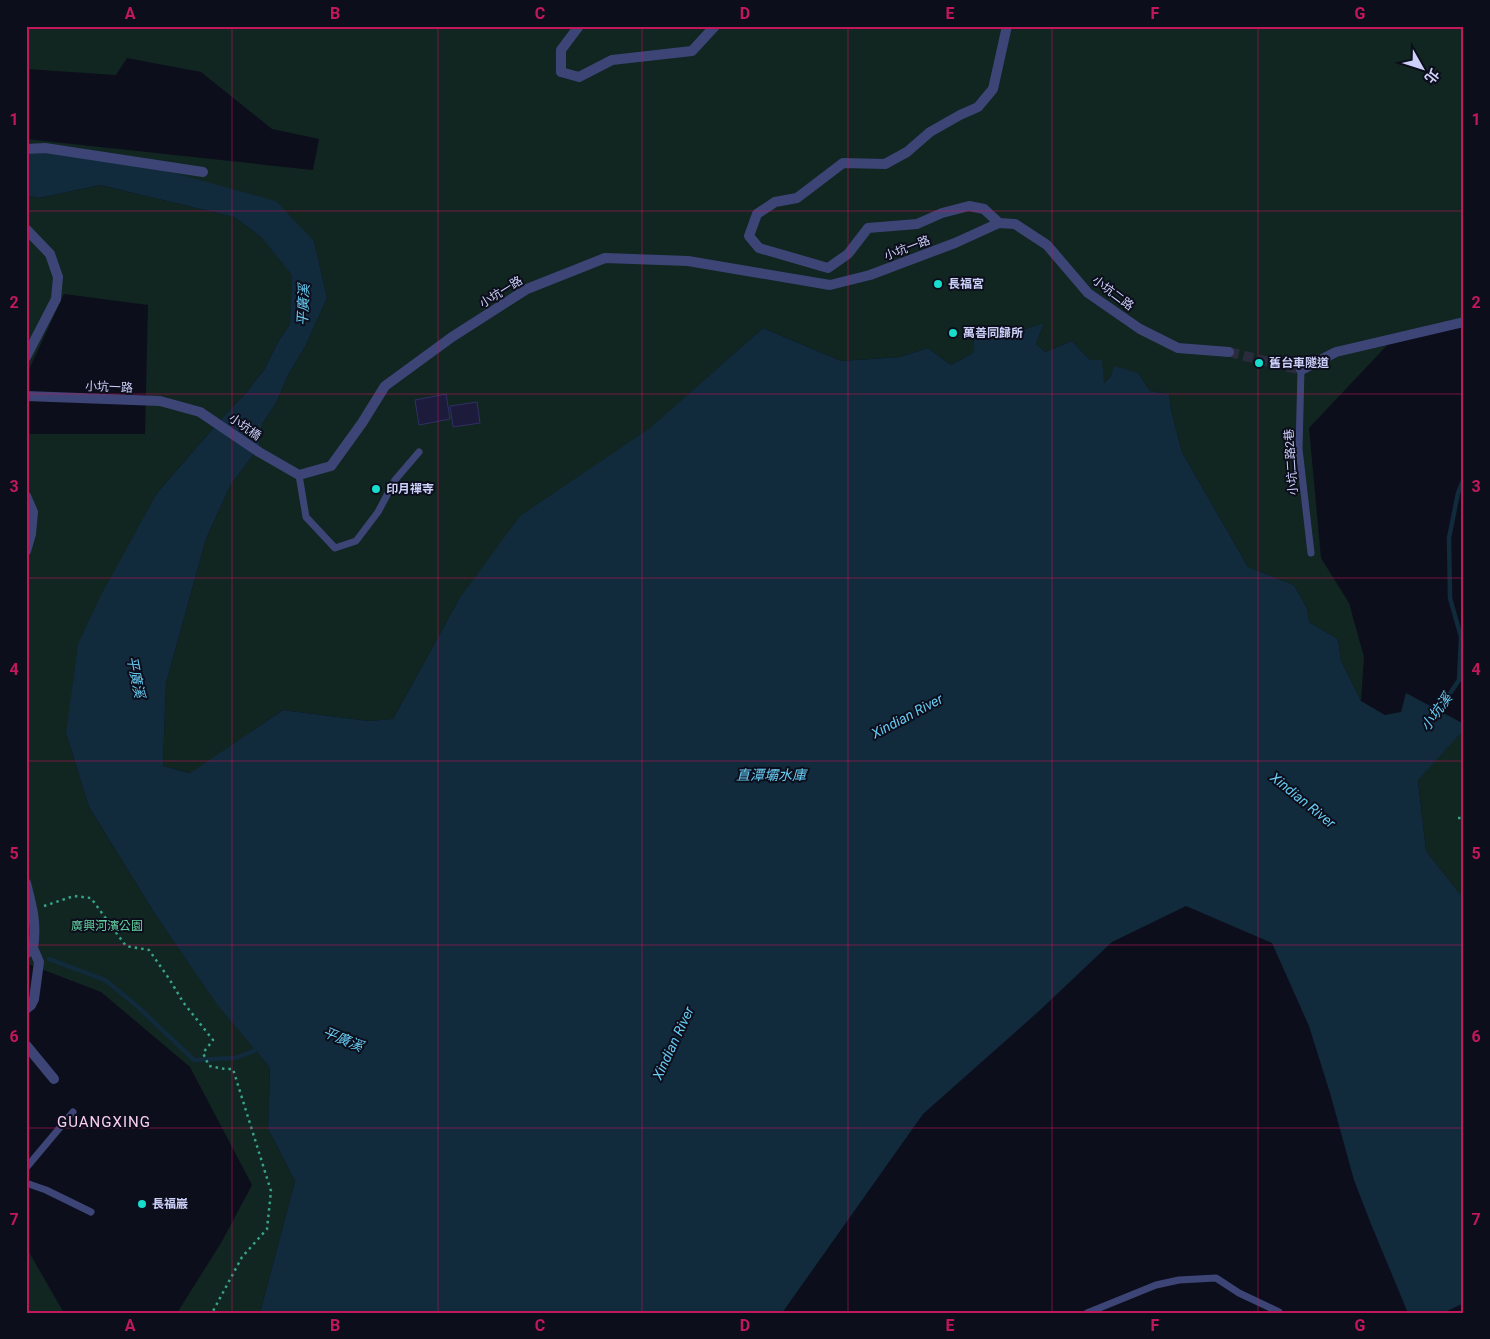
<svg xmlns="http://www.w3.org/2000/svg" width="1490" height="1339" font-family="Roboto,'Noto Sans TC',sans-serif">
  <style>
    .green { fill: #112521 }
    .water { fill: #112a3c }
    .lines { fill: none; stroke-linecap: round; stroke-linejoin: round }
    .stream { stroke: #112a3c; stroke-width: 4.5 }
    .building { fill: #1c1b3b; stroke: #303065 }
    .minor-tunnel { stroke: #2a2b3d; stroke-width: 10; stroke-dasharray: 10 5; stroke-linecap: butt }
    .path { stroke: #38a389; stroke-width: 2.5; stroke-dasharray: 2.5 4; stroke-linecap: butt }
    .service { stroke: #3d4577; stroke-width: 7 }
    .minor { stroke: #3d4577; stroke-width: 10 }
    .grid { fill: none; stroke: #c2185b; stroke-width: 1; stroke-opacity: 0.55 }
    .poi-dot { fill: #16ddcc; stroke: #0d0e1c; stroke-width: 2 }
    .labels { text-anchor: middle; stroke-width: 4; stroke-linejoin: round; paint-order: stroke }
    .street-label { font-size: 12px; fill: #cdd1fa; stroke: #0d0e1c }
    .poi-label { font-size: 12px; font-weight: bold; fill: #cdd1fa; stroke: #0d0e1c; text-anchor: start }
    .park-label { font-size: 12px; fill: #62d2a1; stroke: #0d0e1c }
    .water-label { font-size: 14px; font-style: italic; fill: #66caf0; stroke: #0d0e1c }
    .quarter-label { font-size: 15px; letter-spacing: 1px; fill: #facff3; stroke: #0d0e1c }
    .neatline { fill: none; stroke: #c2185b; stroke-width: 2 }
    .grid-label { font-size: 16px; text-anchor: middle; font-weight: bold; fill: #c2185b }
  </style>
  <rect width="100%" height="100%" fill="#0d0e1c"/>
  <path class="green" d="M 26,26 L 1464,26 L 1464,325 L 1393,339 L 1309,428 L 1321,558 L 1349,603 L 1364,657 L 1361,701 L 1341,661 L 1338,639 L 1309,622 L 1307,608 L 1294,585 L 1248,567 L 1182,452 L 1171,410 L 1169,394 L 1150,391 L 1138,373 L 1111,376 L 1104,383 L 1090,360 L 1072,341 L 1045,352 L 1036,344 L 1044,323 L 1016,332 L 974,326 L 973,353 L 951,365 L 928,348 L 900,357 L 841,361 L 763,328 L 459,599 L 393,719 L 368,721 L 283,710 L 191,773 L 163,766 L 166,683 L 206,539 L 230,486 L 259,447 L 262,424 L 275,405 L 288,375 L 305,347 L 327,298 L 314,241 L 26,151 L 26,139 L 313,170 L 319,139 L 272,129 L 201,72 L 127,58 L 116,75 L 26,69 Z
    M 100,185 L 234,217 L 261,237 L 293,275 L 290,324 L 278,342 L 264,370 L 245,394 L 221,419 L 157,493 L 66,733 L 89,807 L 155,914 L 216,1002 L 270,1068 L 268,1129 L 295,1181 L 260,1313 L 177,1313 L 221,1243 L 252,1185 L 190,1067 L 101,992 L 28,964 L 26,964 L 26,434 L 145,434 L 148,305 L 64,294 L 26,376 L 26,195 L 39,198 Z
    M 1464,730 L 1464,899 L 1426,851 L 1418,779 Z
    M 26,1247 L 64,1313 L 26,1313 Z"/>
  <path class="water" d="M 26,151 L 150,166 L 276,201 L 314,241 L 327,298 L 305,347 L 288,375 L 275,405 L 262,424 L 259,447 L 230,486 L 206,539 L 166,683 L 163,766 L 190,773 L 283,710 L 368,721 L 393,719 L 459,599 L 520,516 L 650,428 L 763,328 L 841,361 L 900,357 L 928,348 L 951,365 L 973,353 L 974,326 L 1016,332 L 1044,323 L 1036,344 L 1045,352 L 1072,341 L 1090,360 L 1102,360 L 1104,383 L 1111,376 L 1114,366 L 1138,373 L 1150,391 L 1169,394 L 1171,410 L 1182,452 L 1248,567 L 1294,585 L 1307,608 L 1309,622 L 1338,639 L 1341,661 L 1361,701 L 1385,715 L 1401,712 L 1406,693 L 1464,724 L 1464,730 L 1418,780 L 1426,851 L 1464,899 L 1464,1303 L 1443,1313 L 1408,1313 L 1371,1224 L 1354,1180 L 1330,1093 L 1309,1026 L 1272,943 L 1186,906 L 1112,942 L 1039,1011 L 923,1114 L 782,1313 L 260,1313 L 295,1181 L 268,1129 L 270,1068 L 216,1003 L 155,914 L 89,807 L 66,733 L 78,644 L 100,597 L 157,493 L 221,419 L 245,394 L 264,370 L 278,342 L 290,324 L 292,275 L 261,237 L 234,217 L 100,185 L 39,198 L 26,195 Z"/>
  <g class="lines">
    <path class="stream" d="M 1435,716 L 1459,680 L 1461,637 L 1450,598 L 1449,538 L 1458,493 L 1464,478
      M 49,959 L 105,980 L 137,1006 L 194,1060 L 235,1058 L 259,1049"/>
  </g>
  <path class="building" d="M 446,394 L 450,419 L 419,425 L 415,400 Z
    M 477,402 L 480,423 L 453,427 L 450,406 Z"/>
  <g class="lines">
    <path class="minor-tunnel" d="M 1229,352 L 1301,370"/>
    <path class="path" d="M 1458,818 L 1464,818
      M 44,906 L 74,896 L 91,898 L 126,946 L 149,950 L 170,980 L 183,1002 L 213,1040 L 203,1053 L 209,1066 L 225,1069 L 233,1069 L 271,1191 L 267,1229 L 242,1257 L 212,1313"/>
    <path class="service" d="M 1301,370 L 1299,449 L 1311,553
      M 299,475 L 306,517 L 335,548 L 356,541 L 378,512 L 395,480 L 419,452
      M 26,1168 L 73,1112
      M 26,1183 L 46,1190 L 91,1212
      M 1087,1313 L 1156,1285 L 1179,1280 L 1216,1278 L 1239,1293 L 1279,1312"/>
    <path class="minor" d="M 579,26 L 561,50 L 561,72 L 579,77 L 612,60 L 692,51 L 715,26
      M 26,149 L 45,148 L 203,172
      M 999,223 L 984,209 L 969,206 L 942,213 L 917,224 L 868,228 L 848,254 L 828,268 L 759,248 L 749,236 L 757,214 L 775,202 L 797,198 L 843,163 L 885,164 L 907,152 L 930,132 L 960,115 L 978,107 L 993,89 L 1007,26
      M 26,229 L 50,254 L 58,277 L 56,299 L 26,357
      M 1301,370 L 1336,352 L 1464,322
      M 26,396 L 160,401 L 200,412 L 259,452 L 299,475 L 331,466 L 362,423 L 385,386 L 452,337 L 527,289 L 605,258 L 688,261 L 830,285 L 870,275 L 955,243 L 999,223 L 1015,224 L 1047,245 L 1088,293 L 1140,329 L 1178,348 L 1229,352
      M 26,496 L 33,512 L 31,534 L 26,551
      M 26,883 C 32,906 37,924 33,948 L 26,954
      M 26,1009 L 31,1005 L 34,999 L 39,962 L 33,948
      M 26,1045 L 54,1079"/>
  </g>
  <path class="grid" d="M 232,26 L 232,1313M 438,26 L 438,1313M 642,26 L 642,1313M 848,26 L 848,1313M 1052,26 L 1052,1313M 1258,26 L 1258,1313M 26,211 L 1464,211M 26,394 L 1464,394M 26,578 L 1464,578M 26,761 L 1464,761M 26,945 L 1464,945M 26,1128 L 1464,1128"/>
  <g class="poi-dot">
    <circle cx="938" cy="284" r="5"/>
    <circle cx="953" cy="333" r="5"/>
    <circle cx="1259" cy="363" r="5"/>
    <circle cx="376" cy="489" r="5"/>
    <circle cx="142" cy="1204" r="5"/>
  </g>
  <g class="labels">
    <g class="street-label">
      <text transform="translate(907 248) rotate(-21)" y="4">小坑一路</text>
      <text transform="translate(501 292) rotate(-32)" y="4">小坑一路</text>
      <text transform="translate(1113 293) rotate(37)" y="4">小坑二路</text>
      <text transform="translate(109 387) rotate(2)" y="4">小坑一路</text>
      <text transform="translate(245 427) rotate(35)" y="4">小坑橋</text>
      <text transform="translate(1291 462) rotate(-94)" y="4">小坑二路2巷</text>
    </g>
    <g class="poi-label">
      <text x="948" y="288">長福宮</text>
      <text x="963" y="337">萬善同歸所</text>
      <text x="1269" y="367">舊台車隧道</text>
      <text x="386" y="493">印月禪寺</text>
      <text x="152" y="1208">長福巖</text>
    </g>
    <g class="park-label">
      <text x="107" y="930">廣興河濱公園</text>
    </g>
    <g class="water-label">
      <text transform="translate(303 305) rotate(-87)" y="5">平廣溪</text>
      <text transform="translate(136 677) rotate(79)" y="5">平廣溪</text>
      <text transform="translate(1436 712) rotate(-54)" y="5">小坑溪</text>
      <text transform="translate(907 716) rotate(-28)" y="5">Xindian River</text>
      <text x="771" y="780">直潭壩水庫</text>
      <text transform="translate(1303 800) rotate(39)" y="5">Xindian River</text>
      <text transform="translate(343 1039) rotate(23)" y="5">平廣溪</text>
      <text transform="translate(673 1043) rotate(-65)" y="5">Xindian River</text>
    </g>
    <g class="quarter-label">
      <text x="104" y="1127">GUANGXING</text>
    </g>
  </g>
  <rect width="1490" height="1339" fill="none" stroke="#0d0e1c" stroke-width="55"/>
  <g transform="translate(1422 68) rotate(129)" stroke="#0d0e1c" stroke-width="4" paint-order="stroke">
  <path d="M0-4L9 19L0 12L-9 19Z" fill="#cdd1fa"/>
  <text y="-8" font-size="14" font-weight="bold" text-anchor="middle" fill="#cdd1fa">北</text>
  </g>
  <rect x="28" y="28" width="1434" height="1284" class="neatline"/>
  <g class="grid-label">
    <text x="130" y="19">A</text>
    <text x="335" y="19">B</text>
    <text x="540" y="19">C</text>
    <text x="745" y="19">D</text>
    <text x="950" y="19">E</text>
    <text x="1155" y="19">F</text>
    <text x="1360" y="19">G</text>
    <text x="14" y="125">1</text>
    <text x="1476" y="125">1</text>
    <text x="14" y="308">2</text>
    <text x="1476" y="308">2</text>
    <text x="14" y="492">3</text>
    <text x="1476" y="492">3</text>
    <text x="14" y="675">4</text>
    <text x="1476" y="675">4</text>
    <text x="14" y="859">5</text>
    <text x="1476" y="859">5</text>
    <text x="14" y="1042">6</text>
    <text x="1476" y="1042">6</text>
    <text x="14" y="1225">7</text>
    <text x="1476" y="1225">7</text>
    <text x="130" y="1331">A</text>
    <text x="335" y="1331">B</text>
    <text x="540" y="1331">C</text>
    <text x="745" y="1331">D</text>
    <text x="950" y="1331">E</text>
    <text x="1155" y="1331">F</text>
    <text x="1360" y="1331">G</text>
  </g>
</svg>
